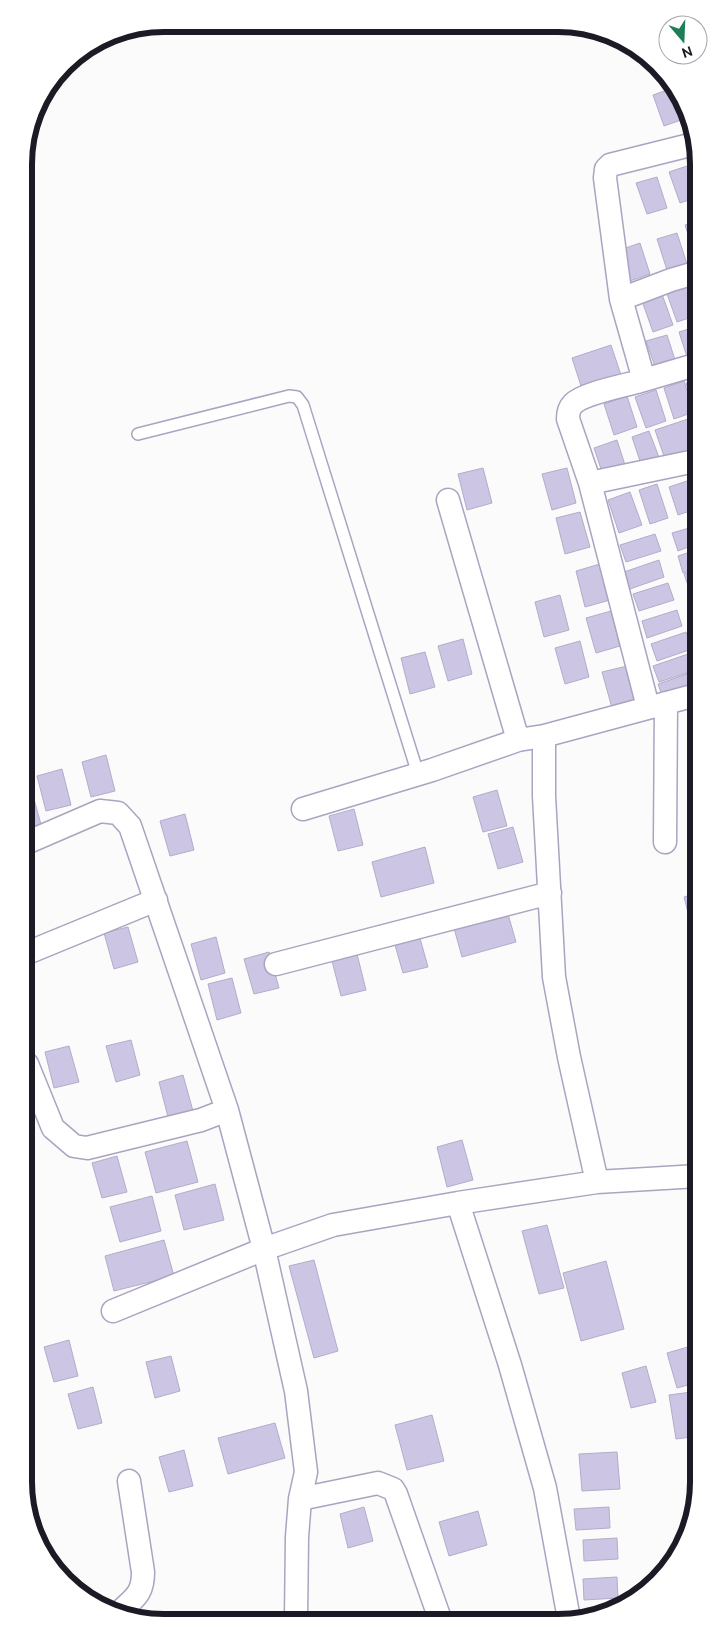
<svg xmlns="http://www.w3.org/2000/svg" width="723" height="1647" font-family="Ubuntu,sans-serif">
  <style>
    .building { fill: #ccc5e4; stroke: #b3acca }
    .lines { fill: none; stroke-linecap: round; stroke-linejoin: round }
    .service-casing { stroke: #aaa4c1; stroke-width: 14 }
    .minor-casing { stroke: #aaa4c1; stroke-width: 25 }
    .service { stroke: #fff; stroke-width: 11 }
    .minor { stroke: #fff; stroke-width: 22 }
    .rim { fill: none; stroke: #1d1a25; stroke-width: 6 }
  </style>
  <rect width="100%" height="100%" fill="#fbfbfb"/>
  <path class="building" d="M 670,89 L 677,100 L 684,119 L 664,126 L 653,95 Z
    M 690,165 L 695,180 L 695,198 L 680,203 L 669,172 Z
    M 657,177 L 667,208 L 647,214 L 636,183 Z
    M 695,222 L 695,255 L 685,225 Z
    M 677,233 L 687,264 L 667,270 L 657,239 Z
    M 640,243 L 650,274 L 630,281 L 620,250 Z
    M 686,284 L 695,310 L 695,316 L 677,322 L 666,291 Z
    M 662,294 L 673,325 L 653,332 L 642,301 Z
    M 695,327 L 695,361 L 689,363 L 679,332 Z
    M 667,335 L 677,366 L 657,372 L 646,341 Z
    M 611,345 L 621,375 L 582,389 L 572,358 Z
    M 695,380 L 695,411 L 686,383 Z
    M 684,381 L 694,412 L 674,419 L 664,388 Z
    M 656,390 L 666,421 L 646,428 L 635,397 Z
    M 627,396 L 637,427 L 614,435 L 604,404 Z
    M 694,417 L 695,421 L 695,449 L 665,459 L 655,430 Z
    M 649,431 L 660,460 L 642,467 L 632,437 Z
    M 617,440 L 625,465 L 602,472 L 594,448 Z
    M 483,468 L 492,503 L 467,510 L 458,474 Z
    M 567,468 L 576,503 L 552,510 L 542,474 Z
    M 690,480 L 696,497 L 696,509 L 678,515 L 669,487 Z
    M 657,484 L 668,518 L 650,524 L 639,490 Z
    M 630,492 L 642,525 L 619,533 L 608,500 Z
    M 580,512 L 590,547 L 565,554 L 556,518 Z
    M 696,526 L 696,544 L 678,551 L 672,533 Z
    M 655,534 L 661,551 L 626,562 L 620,545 Z
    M 696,550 L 696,569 L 683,573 L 678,556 Z
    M 659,560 L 664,577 L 630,589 L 624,572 Z
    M 600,564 L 610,600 L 585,607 L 576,571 Z
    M 696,570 L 696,589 L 690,591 L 684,574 Z
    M 668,583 L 674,600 L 639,611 L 633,594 Z
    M 560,595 L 569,630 L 544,637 L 535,602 Z
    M 677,610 L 682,626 L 647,638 L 642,621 Z
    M 611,611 L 620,646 L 596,653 L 586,618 Z
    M 686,632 L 692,649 L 657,661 L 651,644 Z
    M 463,639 L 472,674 L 448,681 L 438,646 Z
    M 580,641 L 589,677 L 565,684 L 555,648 Z
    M 425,652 L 435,687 L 410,694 L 401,658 Z
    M 688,654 L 693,671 L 659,682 L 653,666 Z
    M 627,666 L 637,701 L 612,708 L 602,672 Z
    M 693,672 L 696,682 L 696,690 L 664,701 L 658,684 Z
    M 106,755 L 115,791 L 91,797 L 82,762 Z
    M 62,769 L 71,805 L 46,811 L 37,776 Z
    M 497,790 L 507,826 L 483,832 L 473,797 Z
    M 32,792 L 42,828 L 26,832 L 26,794 Z
    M 354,809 L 363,845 L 338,851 L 329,816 Z
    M 185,814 L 194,850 L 170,856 L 160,821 Z
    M 513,827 L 523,862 L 498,869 L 488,834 Z
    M 425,847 L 434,883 L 381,897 L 372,862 Z
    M 26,883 L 32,906 L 27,907 Z
    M 697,893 L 697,931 L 693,932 L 684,897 Z
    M 506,907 L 516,942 L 462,957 L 452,921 Z
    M 128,927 L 138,962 L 114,969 L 104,933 Z
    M 418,931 L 428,967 L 403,973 L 393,938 Z
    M 216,937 L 225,973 L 201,980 L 191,944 Z
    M 269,952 L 279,988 L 254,994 L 244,959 Z
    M 357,954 L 366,990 L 341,996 L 332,961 Z
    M 232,978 L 241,1013 L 217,1020 L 208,984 Z
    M 131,1040 L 140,1075 L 116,1082 L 106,1046 Z
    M 69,1046 L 79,1082 L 54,1088 L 45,1052 Z
    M 183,1075 L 193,1111 L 168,1117 L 159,1082 Z
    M 462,1140 L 473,1180 L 447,1187 L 437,1147 Z
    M 187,1141 L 198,1182 L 156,1193 L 145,1152 Z
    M 117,1156 L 127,1192 L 102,1198 L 92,1163 Z
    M 215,1184 L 224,1220 L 184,1230 L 175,1195 Z
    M 152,1196 L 161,1231 L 120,1242 L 110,1207 Z
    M 547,1225 L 564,1288 L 539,1294 L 522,1231 Z
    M 164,1240 L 174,1276 L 114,1291 L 105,1256 Z
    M 314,1260 L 338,1351 L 314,1358 L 289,1266 Z
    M 606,1261 L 624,1329 L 581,1341 L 563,1273 Z
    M 69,1340 L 78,1376 L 54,1382 L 44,1347 Z
    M 698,1344 L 699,1382 L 677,1388 L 667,1353 Z
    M 171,1356 L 180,1391 L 155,1398 L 146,1362 Z
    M 646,1366 L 656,1402 L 631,1408 L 622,1373 Z
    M 93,1387 L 102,1423 L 78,1429 L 68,1394 Z
    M 699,1391 L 699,1436 L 676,1439 L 669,1395 Z
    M 432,1415 L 444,1461 L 407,1470 L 395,1425 Z
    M 275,1423 L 285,1458 L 228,1474 L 218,1438 Z
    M 184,1450 L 193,1486 L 169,1492 L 159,1457 Z
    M 617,1452 L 620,1489 L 582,1491 L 579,1454 Z
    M 364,1507 L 373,1541 L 348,1548 L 340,1514 Z
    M 609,1507 L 610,1528 L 576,1530 L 574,1509 Z
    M 478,1511 L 487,1545 L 449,1556 L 439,1522 Z
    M 617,1538 L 618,1559 L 584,1561 L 583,1540 Z
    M 617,1577 L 618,1598 L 584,1600 L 583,1579 Z"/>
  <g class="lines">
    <defs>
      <path id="service" d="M 138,434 L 289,396 L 297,397 L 303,405 L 418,774"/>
      <path id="minor" d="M 694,144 L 610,165 L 606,169 L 605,178 L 621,299 L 644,380 L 695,365
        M 621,299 L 671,280 L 695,273
        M 644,380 C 628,385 583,393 573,404 C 569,408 568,414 568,419 L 590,483 L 648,707
        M 590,483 L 695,461
        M 448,500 L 518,740
        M 303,809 L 432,770 L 518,740 L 544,736
        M 665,842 L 666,703
        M 26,843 L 100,811 L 118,813 L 130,826 L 227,1110 L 264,1249 L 296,1391 L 306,1472 L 300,1499 L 297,1537 L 296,1620
        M 27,953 L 156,900
        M 276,964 L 550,893
        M 27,1064 L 53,1128 L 74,1146 L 87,1148 L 201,1120 L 227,1110
        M 597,1182 L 569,1057 L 554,977 L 544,796 L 544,736 L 696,695
        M 458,1203 L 510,1365 L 545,1488 L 569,1619
        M 113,1311 L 264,1249 L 333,1225 L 458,1203 L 597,1182 L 698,1176
        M 300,1499 L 378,1483 L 393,1489 L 396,1494 L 440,1619
        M 120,1612 C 135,1597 143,1594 143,1572 L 129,1481"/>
    </defs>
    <use href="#service" class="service-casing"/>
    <use href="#minor" class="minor-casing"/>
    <use href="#service" class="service"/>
    <use href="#minor" class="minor"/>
  </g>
  <path d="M0 0H723V1647H0ZM164 32H558A132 132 0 0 1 690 164V1482A132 132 0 0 1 558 1614H164A132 132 0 0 1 32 1482V164A132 132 0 0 1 164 32Z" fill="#fff" fill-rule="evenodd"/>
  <path class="rim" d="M164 32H558A132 132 0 0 1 690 164V1482A132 132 0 0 1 558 1614H164A132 132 0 0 1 32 1482V164A132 132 0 0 1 164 32Z"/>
  <g transform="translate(683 40) rotate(161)"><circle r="24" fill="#ffffff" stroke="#a5a3a8"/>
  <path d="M0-4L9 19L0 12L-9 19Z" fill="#1e7f57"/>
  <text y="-8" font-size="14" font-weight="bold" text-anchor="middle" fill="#1d1a25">N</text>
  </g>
</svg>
